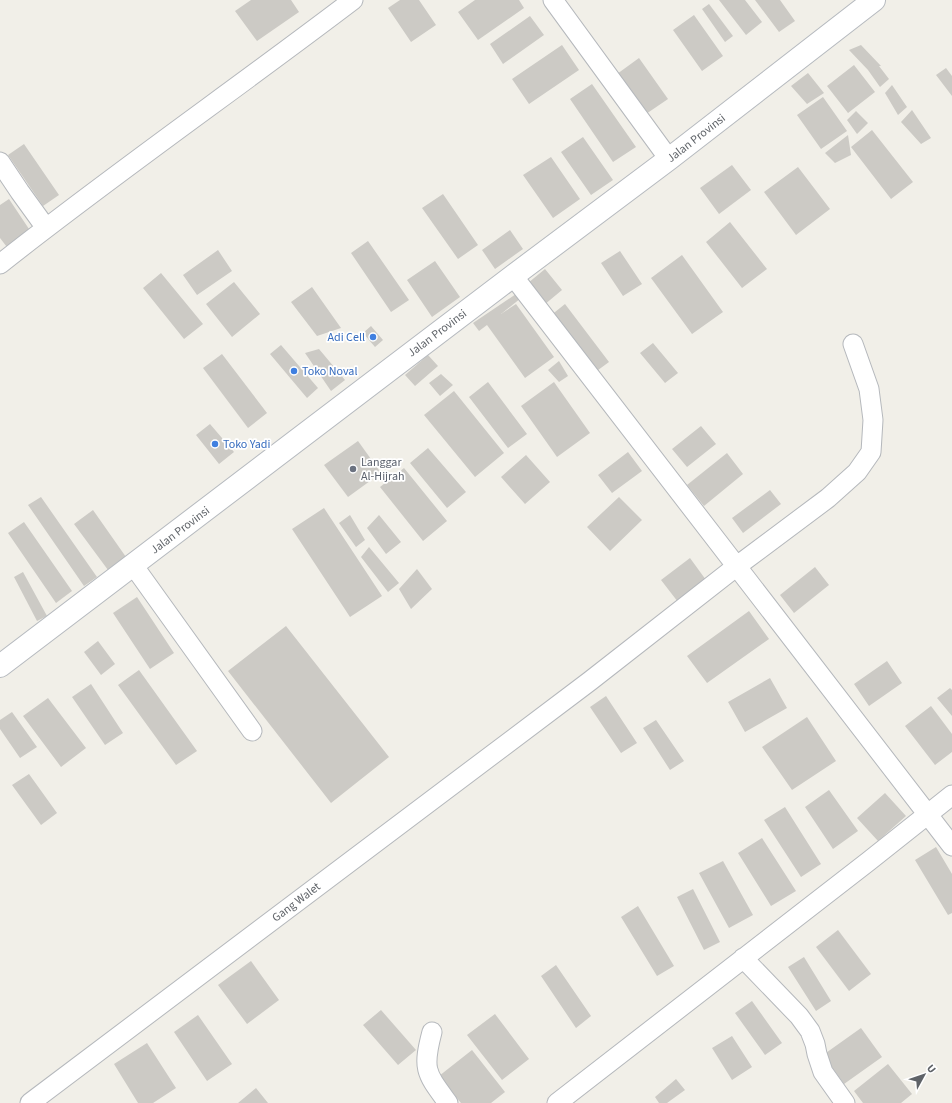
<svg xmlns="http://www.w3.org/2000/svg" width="952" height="1103" font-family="'Source Sans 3',sans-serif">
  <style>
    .building { fill: #cccac5 }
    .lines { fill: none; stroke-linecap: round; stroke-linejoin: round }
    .minor-casing { stroke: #b5b8bc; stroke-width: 21 }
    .secondary-casing { stroke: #b6babf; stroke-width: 24 }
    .minor { stroke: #fff; stroke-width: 19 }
    .secondary { stroke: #fff; stroke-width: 22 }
    .shop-dot { fill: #3f7fe0; stroke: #fff; stroke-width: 1.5 }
    .worship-dot { fill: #6b7280; stroke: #fff; stroke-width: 1.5 }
    .labels { text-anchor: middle; stroke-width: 3.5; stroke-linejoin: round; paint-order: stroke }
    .street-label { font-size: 12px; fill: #5f6368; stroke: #fff }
    .shop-label { font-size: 12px; fill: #366cbe; stroke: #fff; text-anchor: start }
    .worship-label { font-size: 12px; fill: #5b616d; stroke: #fff; text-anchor: start }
  </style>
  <rect width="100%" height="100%" fill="#f1efe8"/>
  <path class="building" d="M 251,0 L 291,0 L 299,12 L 257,41 L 235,11 Z
    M 400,0 L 419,0 L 436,25 L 411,42 L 388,8 Z
    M 475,0 L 519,0 L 524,8 L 478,40 L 458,12 Z
    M 719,0 L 745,0 L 762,22 L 746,35 Z
    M 755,0 L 780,0 L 795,21 L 779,32 Z
    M 709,4 L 733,36 L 725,42 L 702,9 Z
    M 694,15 L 723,56 L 702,71 L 673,30 Z
    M 530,16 L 544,35 L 503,64 L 490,44 Z
    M 562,45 L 579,70 L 529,104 L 512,79 Z
    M 861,45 L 881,66 L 879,66 L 889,79 L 880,87 L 868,70 L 849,50 Z
    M 639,58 L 668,99 L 646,114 L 617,74 Z
    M 854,65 L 875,92 L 848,113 L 827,86 Z
    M 946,68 L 952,76 L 952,96 L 936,75 Z
    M 808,73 L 824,93 L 807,104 L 791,86 Z
    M 592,84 L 636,147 L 613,162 L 570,99 Z
    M 892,85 L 907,107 L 898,115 L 885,93 Z
    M 823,97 L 847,131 L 821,149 L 797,115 Z
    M 912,110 L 931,138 L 921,144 L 901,122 Z
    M 856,111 L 868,123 L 857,134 L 847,120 Z
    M 872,130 L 913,182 L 891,199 L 851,147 Z
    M 848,135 L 851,155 L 835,163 L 825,153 Z
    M 583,137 L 613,180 L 591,195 L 561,152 Z
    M 24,144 L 59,195 L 43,206 L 8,155 Z
    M 551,157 L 580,199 L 553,218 L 523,175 Z
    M 732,165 L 751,190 L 719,214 L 700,188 Z
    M 798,167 L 830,209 L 796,235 L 764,192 Z
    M 443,194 L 478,245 L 458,259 L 422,208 Z
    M 9,199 L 33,235 L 10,251 L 0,238 L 0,205 Z
    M 730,222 L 767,269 L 742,288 L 706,242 Z
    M 510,230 L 523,249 L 495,269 L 482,250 Z
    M 368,241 L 409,300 L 391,312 L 351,253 Z
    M 218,250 L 232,271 L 197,295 L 183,275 Z
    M 620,251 L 642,284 L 623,296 L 601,263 Z
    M 682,255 L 723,312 L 692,334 L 651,278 Z
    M 435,261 L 460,297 L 432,317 L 407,280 Z
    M 545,269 L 562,290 L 544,305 L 528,283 Z
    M 161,273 L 203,324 L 184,339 L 143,288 Z
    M 234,282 L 260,314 L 232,337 L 206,304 Z
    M 312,287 L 341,328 L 317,336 L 291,302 Z
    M 516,294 L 521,298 L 501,314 L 516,304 L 554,357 L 525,378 L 487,325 L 479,331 L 473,323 Z
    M 565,304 L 609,362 L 594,373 L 550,316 Z
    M 371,326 L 383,340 L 375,347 L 363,333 Z
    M 653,343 L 678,373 L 665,383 L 640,353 Z
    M 281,345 L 318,388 L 307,398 L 270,354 Z
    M 319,349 L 345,380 L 331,391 L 305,353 Z
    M 222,354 L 267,413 L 248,428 L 203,368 Z
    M 428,355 L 438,366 L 415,386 L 405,375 Z
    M 559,361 L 568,376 L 559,382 L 548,370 Z
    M 441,374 L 453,385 L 440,396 L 429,383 Z
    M 488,382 L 527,434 L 508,448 L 469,397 Z
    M 554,382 L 590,433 L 557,457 L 521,406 Z
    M 454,391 L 504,453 L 475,477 L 424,415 Z
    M 210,424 L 234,452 L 219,464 L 196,435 Z
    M 701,426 L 716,444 L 687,467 L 672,449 Z
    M 358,441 L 381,473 L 348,497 L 324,465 Z
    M 428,448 L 466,492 L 447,508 L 410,463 Z
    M 628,452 L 642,471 L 612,493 L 598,475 Z
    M 727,453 L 743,474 L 704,506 L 687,485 Z
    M 526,455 L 550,482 L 525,504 L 501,477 Z
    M 404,468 L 447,521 L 423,541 L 380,487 Z
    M 770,490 L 781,504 L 743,533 L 732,518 Z
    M 41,497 L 97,577 L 84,586 L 28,505 Z
    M 619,497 L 642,520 L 610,551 L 587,527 Z
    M 324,508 L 382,596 L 350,617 L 292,529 Z
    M 93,510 L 126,557 L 108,570 L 74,524 Z
    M 350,515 L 365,540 L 356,547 L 339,523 Z
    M 379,515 L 401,542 L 386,554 L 367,528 Z
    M 24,522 L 72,591 L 56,603 L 8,533 Z
    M 369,547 L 399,583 L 388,592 L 361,557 Z
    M 690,558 L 706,580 L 678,602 L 661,580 Z
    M 815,567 L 829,585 L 794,613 L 780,595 Z
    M 417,569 L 432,589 L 411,609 L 399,589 Z
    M 23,572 L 47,616 L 37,621 L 14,577 Z
    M 137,597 L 174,653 L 150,669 L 113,613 Z
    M 749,611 L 769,639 L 707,683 L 687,656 Z
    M 286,626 L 389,757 L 331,803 L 228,671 Z
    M 98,641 L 115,664 L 101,675 L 84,652 Z
    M 887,661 L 902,683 L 869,706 L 854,684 Z
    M 139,670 L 197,751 L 176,765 L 118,685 Z
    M 770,678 L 787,708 L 745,732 L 728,702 Z
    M 91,684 L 123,733 L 105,745 L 72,697 Z
    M 950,688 L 952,690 L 952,716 L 937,698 Z
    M 606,696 L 637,743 L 621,753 L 590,707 Z
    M 48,698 L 86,748 L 61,767 L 23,716 Z
    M 931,706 L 952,734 L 952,752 L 935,765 L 905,726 Z
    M 12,712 L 37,747 L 20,758 L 0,729 L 0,720 Z
    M 807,717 L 836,761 L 792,790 L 762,747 Z
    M 656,720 L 684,761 L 670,770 L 643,728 Z
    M 29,774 L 57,813 L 41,825 L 12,785 Z
    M 829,790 L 858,831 L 833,849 L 805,807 Z
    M 885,793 L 906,816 L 878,841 L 857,818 Z
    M 785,807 L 821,864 L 801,877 L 764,820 Z
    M 762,838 L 796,891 L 771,906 L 738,853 Z
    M 936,847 L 952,874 L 952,913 L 948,915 L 915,860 Z
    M 723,861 L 753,915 L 729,928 L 699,873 Z
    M 693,889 L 720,942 L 704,950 L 677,897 Z
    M 638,906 L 674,966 L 657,976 L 621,917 Z
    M 838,930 L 871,974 L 849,991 L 816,947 Z
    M 804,957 L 831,1001 L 816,1011 L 788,967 Z
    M 251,961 L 279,1000 L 247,1024 L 218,985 Z
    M 556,965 L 591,1016 L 576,1028 L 541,976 Z
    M 752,1001 L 782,1043 L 765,1055 L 735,1013 Z
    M 381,1010 L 416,1050 L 398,1065 L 363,1025 Z
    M 495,1014 L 529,1059 L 502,1080 L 467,1035 Z
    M 198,1015 L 232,1064 L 207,1081 L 174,1032 Z
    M 861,1028 L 882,1057 L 844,1084 L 823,1055 Z
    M 732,1036 L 752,1067 L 732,1080 L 712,1048 Z
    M 147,1043 L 176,1088 L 153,1103 L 138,1103 L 114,1064 Z
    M 472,1050 L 505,1092 L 491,1103 L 461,1103 L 439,1076 Z
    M 888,1064 L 912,1094 L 901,1103 L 863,1103 L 854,1091 Z
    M 676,1079 L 685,1090 L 667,1103 L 659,1103 L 655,1097 Z
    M 256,1088 L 268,1103 L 238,1103 Z"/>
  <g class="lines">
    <defs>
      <path id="minor" d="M 553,0 L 669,159
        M 0,162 L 20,192 L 46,228
        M 0,264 C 115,173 236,89 353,0
        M 513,276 L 952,846
        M 133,565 L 252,731
        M 743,958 L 799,1016 L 810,1031 L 815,1044 L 817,1054 L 823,1072 L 845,1103
        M 432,1032 C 422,1070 426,1073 448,1103
        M 30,1103 L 590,681 L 737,566 L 828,498 L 857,472 L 871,452 L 873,420 L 869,389 L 853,344
        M 557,1103 L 869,861 L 952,795"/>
      <path id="secondary" d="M 0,666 L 513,276 L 669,159 L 874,0"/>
    </defs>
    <use href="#minor" class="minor-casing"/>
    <use href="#secondary" class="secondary-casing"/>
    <use href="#minor" class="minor"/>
    <use href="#secondary" class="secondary"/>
  </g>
  <g class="shop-dot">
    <circle cx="373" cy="337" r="4"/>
    <circle cx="294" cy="371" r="4"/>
    <circle cx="215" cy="444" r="4"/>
  </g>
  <circle class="worship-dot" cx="353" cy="469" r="4"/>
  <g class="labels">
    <g class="street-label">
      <text transform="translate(696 138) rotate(-38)" y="4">Jalan Provinsi</text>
      <text transform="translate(437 333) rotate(-37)" y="4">Jalan Provinsi</text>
      <text transform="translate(180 530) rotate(-37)" y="4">Jalan Provinsi</text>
      <text transform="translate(296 902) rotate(-37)" y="4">Gang Walet</text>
    </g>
    <g class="shop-label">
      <text x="365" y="341" text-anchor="end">Adi Cell</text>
      <text x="302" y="375">Toko Noval</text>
      <text x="223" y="448">Toko Yadi</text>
    </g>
    <g class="worship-label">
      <text x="361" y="466">Langgar<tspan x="361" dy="14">Al-Hijrah</tspan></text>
    </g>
  </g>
  <g transform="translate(924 1075) rotate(50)" stroke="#ffffff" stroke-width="3" paint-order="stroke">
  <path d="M0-3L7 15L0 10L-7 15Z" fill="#5f6368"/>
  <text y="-6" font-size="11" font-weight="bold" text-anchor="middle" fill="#5f6368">U</text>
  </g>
</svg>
